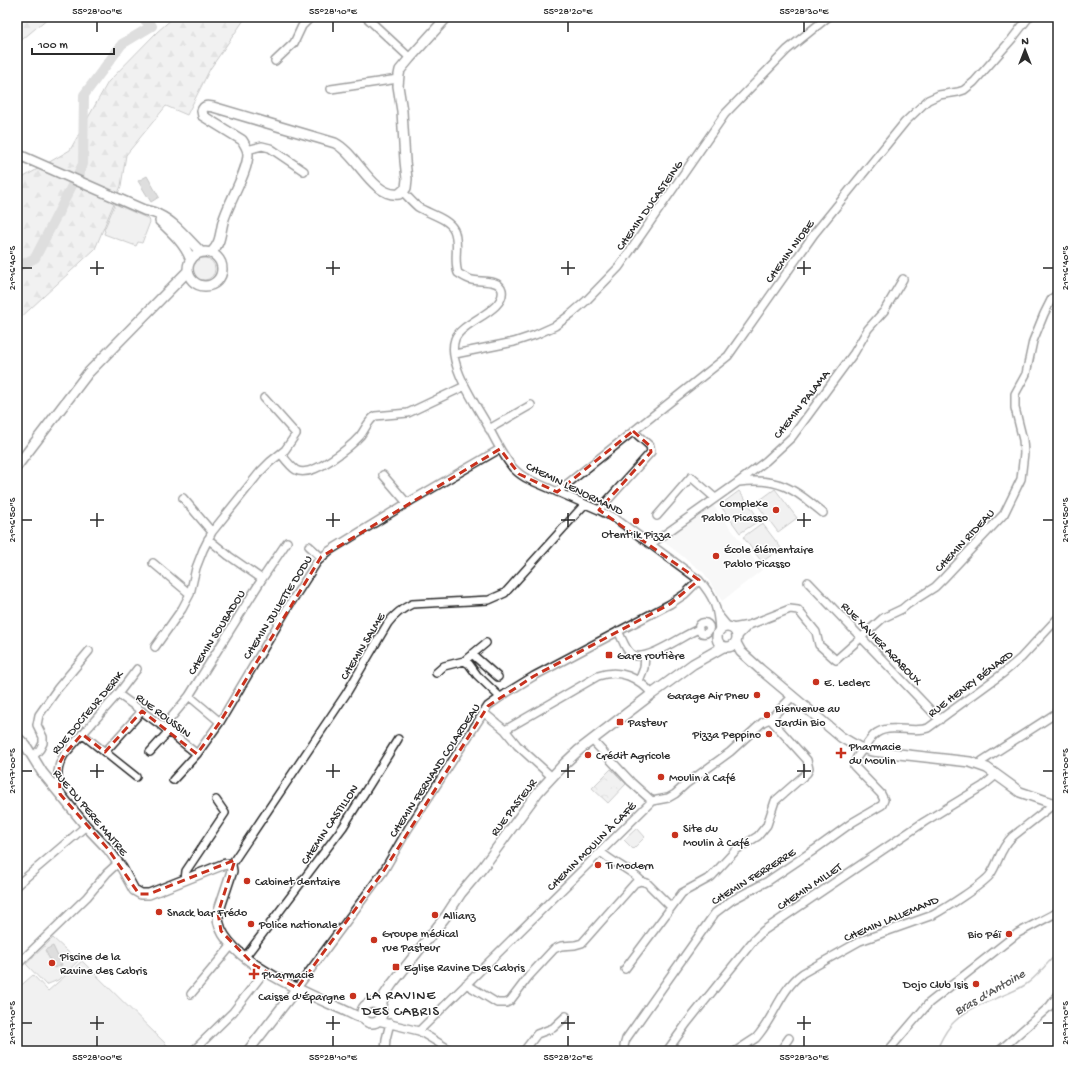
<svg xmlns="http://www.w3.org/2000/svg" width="1075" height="1068" font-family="'Gochi Hand',sans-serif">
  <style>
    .built { fill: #efefef }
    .green { fill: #e0e0e0; stroke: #868686 }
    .forest { fill: url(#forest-firs); stroke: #868686 }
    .park { fill: url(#park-crowns); stroke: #868686 }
    .water { fill: #b6b6b6; stroke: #7e7e7e }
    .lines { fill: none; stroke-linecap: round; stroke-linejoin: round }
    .stream { stroke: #7e7e7e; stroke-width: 1.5 }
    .river { stroke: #b6b6b6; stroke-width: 10 }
    .minor-casing { stroke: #2b2b2b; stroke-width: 10 }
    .major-casing { stroke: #2b2b2b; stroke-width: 12 }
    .minor { stroke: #fff; stroke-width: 7 }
    .major { stroke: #fff; stroke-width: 9 }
    .marked { fill: none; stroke: #c8321e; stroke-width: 3; stroke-dasharray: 8 5; stroke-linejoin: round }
    .ticks { fill: none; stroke: #2b2b2b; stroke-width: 1.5 }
    .poi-dot { fill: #c8321e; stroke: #fff; stroke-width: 1.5 }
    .labels { text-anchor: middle; stroke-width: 3; stroke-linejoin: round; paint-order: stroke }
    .street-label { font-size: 12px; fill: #2b2b2b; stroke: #fff }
    .poi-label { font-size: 12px; fill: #2b2b2b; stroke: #fff; text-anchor: start }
    .water-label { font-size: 13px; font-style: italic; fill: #5c5c5c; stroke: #fff }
    .quarter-label { font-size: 14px; letter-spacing: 1px; fill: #2b2b2b; stroke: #fff }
    .neatline { fill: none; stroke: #2b2b2b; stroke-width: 1.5 }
    .ticks-label { font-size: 10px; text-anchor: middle; fill: #2b2b2b }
  </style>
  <defs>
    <pattern id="forest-firs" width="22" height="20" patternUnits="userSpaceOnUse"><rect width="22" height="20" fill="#e0e0e0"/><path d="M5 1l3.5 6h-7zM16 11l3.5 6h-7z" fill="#c0c0c0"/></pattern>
    <pattern id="park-crowns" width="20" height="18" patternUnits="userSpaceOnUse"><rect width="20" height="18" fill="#e0e0e0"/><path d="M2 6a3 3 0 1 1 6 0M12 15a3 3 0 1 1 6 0" fill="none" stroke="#c0c0c0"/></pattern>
  </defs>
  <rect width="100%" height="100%" fill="#fff"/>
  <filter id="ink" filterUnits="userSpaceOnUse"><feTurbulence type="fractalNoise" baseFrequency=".025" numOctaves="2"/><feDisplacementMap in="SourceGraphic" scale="8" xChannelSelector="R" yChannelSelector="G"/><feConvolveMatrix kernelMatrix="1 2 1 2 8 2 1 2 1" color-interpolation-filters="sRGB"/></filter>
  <g filter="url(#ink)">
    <path class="built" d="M 713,505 L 762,570 L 722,601 L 704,573 L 663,541 Z"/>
    <path class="green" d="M 115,204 L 149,219 L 150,222 L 142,243 L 138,242 L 136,246 L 104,234 L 105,231 L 104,230 Z
      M193 269a11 11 0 1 1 22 0a11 11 0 1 1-22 0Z
      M 775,489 L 797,518 L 778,532 L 756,503 Z
      M 739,491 L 760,520 L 740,533 L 720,505 Z
      M 762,523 L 781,548 L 762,562 L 743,537 Z
      M 637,828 L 645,837 L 633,849 L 624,840 Z
      M 53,938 L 78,961 L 58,980 L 46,985 L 26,964 Z
      M 82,961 L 173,1051 L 17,1051 L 17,989 L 33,975 L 48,991 Z"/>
    <path class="forest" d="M 17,17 L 49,17 L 17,44 Z
      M 174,17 L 246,17 L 210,69 L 187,115 L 166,106 L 126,155 L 121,186 L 95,249 L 17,321 L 17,181 L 70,150 L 108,82 L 157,32 Z"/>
    <path class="park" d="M 611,769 L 626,784 L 608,803 L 592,788 Z"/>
    <path class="water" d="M 147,176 L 159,197 L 151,202 L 138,181 Z
      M 53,946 L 62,965 L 54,968 L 45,950 Z"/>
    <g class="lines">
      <path class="stream" d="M 936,1051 C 941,1041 945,1030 954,1022 C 973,1003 1002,999 1025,985 C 1038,977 1046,963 1058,953"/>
      <path class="river" d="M 17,267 L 35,258 L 83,164 L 84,95 L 122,44 L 152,26 L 141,17"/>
      <defs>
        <path id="minor" d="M 366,17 L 410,58
          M 275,61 L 294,43 L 302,26 L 311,17
          M 331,89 L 398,79
          M 247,150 L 262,146 L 270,148 L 304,171
          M 403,192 C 408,197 413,203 418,207 C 429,214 448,218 454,230 C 460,244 453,259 458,273 C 463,276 467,279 472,280 C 481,282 499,279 502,290 C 506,311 462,321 455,339 C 446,364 478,407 489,428 C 496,442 503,456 513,468 C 518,473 523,477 530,480 L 599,510 L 616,519 L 699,580 C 714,597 718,608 719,631
          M 455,354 L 514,342 L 535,335 L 555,326 L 571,314 L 586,301 L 619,267 L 725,114 L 787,50 L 828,17
          M 489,429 L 531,405
          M 281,454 C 285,459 291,467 296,470 C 312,479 350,447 360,436 C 365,430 367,422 375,416 L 408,413 L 465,386
          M 383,475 L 407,503
          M 739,482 C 779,477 794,489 823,513
          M 557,492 L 728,356 L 814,234 L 905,122 L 928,100 L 939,95 L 958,92 L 964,90 L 974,82 L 1012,39 L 1029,17
          M 183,498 L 212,532
          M 599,510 L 651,452 L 650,446 L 633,431
          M 657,516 L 691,477 L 715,498
          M 208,539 L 229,556 L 262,579
          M 651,544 L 737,483 L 766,461 L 792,437 L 854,353 L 868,329 L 884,311 L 903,279
          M 309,546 L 321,557
          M 153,563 L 190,594
          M 808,582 L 940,720
          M 719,616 L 728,627
          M698.5 628a5.5 5.5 0 1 1 11 0a5.5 5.5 0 1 1-11 0Z
          M 732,628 L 749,625 L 790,609 L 798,610 L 816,632 L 819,645 L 836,660 L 883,618 L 902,609 L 908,604 L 935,587 L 943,579 L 1004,514 L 1021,479 L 1024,453 L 1023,440 L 1015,408 L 1015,394 L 1026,374 L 1033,341 L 1044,314 L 1051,300 L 1058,293
          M 618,631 C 622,638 626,652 633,655 C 648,662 684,634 699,629
          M 738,636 L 748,626
          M 155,647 L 182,609 L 190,594 L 196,568 L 203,550 L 212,532 L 260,472 L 270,462 L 285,450 L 296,434 L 264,398
          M 472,654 L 498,677
          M 464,661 L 469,664 L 477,675 L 500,697
          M 436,673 L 444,666 L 464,661 L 486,643
          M 639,681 L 644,668 L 645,656
          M 118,694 L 162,726 L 197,754
          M 189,696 L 220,722
          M 483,712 L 505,730 L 517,745 L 552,777
          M 170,719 L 189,696 L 262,579 L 287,542
          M 505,730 L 598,676 C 620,668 639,678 652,694
          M 82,734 L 136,777
          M 592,740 L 631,782 L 652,801
          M 105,752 L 142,711
          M 150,752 L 169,731
          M 33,757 L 40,749 L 43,743 L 43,737 L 37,725 L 39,715 L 58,688 L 89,651
          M 979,765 L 982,761 L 1058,712
          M 173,780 L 197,754 L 220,722 L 290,604 L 317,562 L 329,551 L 407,503 L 500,449
          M 60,794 C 58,778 55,770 64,755 L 118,694 L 137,669
          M 601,852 C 611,862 635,872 641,881 L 647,883 L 670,906
          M 231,865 L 346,694 L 388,623 C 395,614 401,609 412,604 L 489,600 L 505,593 L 585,504
          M 185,880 L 186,871 L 225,813 L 216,800
          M 17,885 L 86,826
          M 245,957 L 343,827 L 398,739
          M 17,965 L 87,897 L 107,873 L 118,863
          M 625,969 L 682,893 L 711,877 L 736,850 L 758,836 L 767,825 L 775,801 L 807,773 L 809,769 L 807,760 L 770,719
          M 466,984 L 497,1003 L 506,1003 L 510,1001 L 529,976 L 554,949 L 561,946 L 575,945 L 582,943 L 635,883 L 641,881
          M 297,988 L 383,872 L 408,829 L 488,706 L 508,692 L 534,676 L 670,604 L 685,594 L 699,580
          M 191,994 L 232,945
          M 378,1021 L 419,1031 L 452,1051
          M 419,1031 L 652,801 L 668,798 L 675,794 L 686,784 L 730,752 L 763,722 L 770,719 L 793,696
          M 193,1051 L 233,1012 L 265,971
          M 385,1051 L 386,1039 L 390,1023
          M 524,1051 L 537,1034 L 553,1028 L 566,1016
          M 625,1051 L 624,1046 L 626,1039 L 715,913 L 732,900 L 768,881 L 814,850 L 853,822 L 882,805 L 884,800 L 881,794 L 854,766 C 855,758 859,754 864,748 C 867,744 870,739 874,735 C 888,722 912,734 928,728 L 1002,674 L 1021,658 L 1058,618
          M 667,1051 L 687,1023 L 753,941 L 763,931 L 924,822 L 983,786 L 996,775
          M 736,1051 L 756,1038 L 760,1033 C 775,1014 782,988 803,973 L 860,941 L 933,915 C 946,908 982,885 990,875 C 999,862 999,850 1012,837 L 1054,804
          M 780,1051 L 789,1038
          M 888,1051 L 929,1003 L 1018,933 L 1058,912
          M 999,1051 L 1050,1006 L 1058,995"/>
        <path id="major" d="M 17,154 L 144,210 C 149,211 154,212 159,215 C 176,223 188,240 201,252
          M 160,221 C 172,232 185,244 191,260
          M188 269a17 17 0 1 1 34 0a17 17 0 1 1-34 0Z
          M 211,253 C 221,243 220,234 223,222 C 228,203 248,172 248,154 C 248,149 245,145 242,140 L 203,116 L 202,111 C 204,105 208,106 213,107 L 335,143 C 357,154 373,198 399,194 L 406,188 L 407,179 L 405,161 L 402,111 L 398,86 L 399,75 L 400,70 L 410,58 L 447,17
          M 17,466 L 88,373 L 188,271
          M717 637a10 10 0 1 1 20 0a10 10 0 1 1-20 0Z
          M 736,643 L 741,652 L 760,669 L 841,737 L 858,747 L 872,751 L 970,762 L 987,768 L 1020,792 L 1058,805
          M 17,737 L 26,746 L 42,772 L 86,826 L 108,849 L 122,868 L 134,890 L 141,894 L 149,894 L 222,865 L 227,864 L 231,865 L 232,871 L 218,913 C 214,958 314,996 348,1012 L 356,1016 L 362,1017
          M362 1013a10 10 0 1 1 20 0a10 10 0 1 1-20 0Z
          M 380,1008 L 384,996 L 392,984 L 446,916 L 461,893 L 483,867 L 538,792 L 564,764 L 579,750 L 652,694 L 693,664 L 723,647
          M 248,1051 L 297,988"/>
      </defs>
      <use href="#minor" class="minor-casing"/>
      <use href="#major" class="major-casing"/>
      <use href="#minor" class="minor"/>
      <use href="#major" class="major"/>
    </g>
  </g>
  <path d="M0 0H1075V1068H0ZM 633,431 L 650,446 L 651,452 L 599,510 L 699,580 L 670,604 L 534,676 L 488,706 L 383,872 L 297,988 L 254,965 L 221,931 L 218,913 L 235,860 L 149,894 L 139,894 L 108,849 L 60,794 L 59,764 L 64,755 L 82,734 L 105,752 L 142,711 L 197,754 L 220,722 L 321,557 L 500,449 L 519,474 L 557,492 Z" fill="#fff" fill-opacity=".55" fill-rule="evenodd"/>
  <path class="marked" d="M 633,431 L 650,446 L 651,452 L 599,510 L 699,580 L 670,604 L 534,676 L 488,706 L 383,872 L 297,988 L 254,965 L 221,931 L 218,913 L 235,860 L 149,894 L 139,894 L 108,849 L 60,794 L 59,764 L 64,755 L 82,734 L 105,752 L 142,711 L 197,754 L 220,722 L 321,557 L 500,449 L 519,474 L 557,492 Z"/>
  <path class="ticks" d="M 97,22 L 97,32M 333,22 L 333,32M 568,22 L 568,32M 804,22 L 804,32M 97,261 L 97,275M 333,261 L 333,275M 568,261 L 568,275M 804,261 L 804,275M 22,268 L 32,268M 90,268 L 104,268M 326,268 L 340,268M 561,268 L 575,268M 797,268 L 811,268M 1043,268 L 1053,268M 97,513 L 97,527M 333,513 L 333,527M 568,513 L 568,527M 804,513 L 804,527M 22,520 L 32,520M 90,520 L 104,520M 326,520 L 340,520M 561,520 L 575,520M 797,520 L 811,520M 1043,520 L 1053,520M 97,764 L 97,778M 333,764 L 333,778M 568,764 L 568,778M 804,764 L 804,778M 22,771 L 32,771M 90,771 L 104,771M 326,771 L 340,771M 561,771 L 575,771M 797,771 L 811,771M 1043,771 L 1053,771M 97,1016 L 97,1030M 333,1016 L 333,1030M 568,1016 L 568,1030M 804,1016 L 804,1030M 22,1023 L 32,1023M 90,1023 L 104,1023M 326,1023 L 340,1023M 561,1023 L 575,1023M 797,1023 L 811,1023M 1043,1023 L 1053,1023M 97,1036 L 97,1046M 333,1036 L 333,1046M 568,1036 L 568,1046M 804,1036 L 804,1046"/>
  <g class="poi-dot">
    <circle cx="776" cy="510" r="4"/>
    <circle cx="636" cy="521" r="4"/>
    <circle cx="716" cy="556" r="4"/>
    <rect x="605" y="651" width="8" height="8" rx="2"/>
    <circle cx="816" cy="682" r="4"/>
    <circle cx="757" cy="695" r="4"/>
    <circle cx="767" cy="715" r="4"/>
    <rect x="616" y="718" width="8" height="8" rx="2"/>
    <circle cx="769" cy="734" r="4"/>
    <path d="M839 747h4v4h4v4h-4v4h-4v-4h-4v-4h4z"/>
    <circle cx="588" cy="755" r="4"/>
    <circle cx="661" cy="777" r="4"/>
    <circle cx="675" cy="835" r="4"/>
    <circle cx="598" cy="865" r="4"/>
    <circle cx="247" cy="881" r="4"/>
    <circle cx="159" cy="912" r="4"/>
    <circle cx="435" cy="915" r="4"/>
    <circle cx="251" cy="924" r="4"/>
    <circle cx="1009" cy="934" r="4"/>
    <circle cx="374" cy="940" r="4"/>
    <circle cx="52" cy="963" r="4"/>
    <rect x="392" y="963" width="8" height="8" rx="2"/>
    <path d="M252 968h4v4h4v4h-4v4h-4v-4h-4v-4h4z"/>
    <circle cx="976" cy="984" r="4"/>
    <circle cx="353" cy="996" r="4"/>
  </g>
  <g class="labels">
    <g class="street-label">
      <text transform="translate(649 205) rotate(-55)" y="4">CHEMIN DUCASTEING</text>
      <text transform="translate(789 251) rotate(-54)" y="4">CHEMIN NIOBE</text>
      <text transform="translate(801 404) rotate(-52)" y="4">CHEMIN PALAMA</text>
      <text transform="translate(575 488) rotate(26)" y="4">CHEMIN LENORMAND</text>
      <text transform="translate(964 540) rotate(-47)" y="4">CHEMIN RIDEAU</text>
      <text transform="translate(277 607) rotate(-58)" y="4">CHEMIN JULIETTE DODU</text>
      <text transform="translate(216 632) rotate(-58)" y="4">CHEMIN SOUBADOU</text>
      <text transform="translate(882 643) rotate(46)" y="4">RUE XAVIER ARABOUX</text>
      <text transform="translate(362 646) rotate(-59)" y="4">CHEMIN SALME</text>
      <text transform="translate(970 683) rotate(-37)" y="4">RUE HENRY BÉNARD</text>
      <text transform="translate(87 712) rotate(-50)" y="4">RUE DOCTEUR DERIK</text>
      <text transform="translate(164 715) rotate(37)" y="4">RUE ROUSSIN</text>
      <text transform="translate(434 770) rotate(-57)" y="4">CHEMIN FERNAND COLARDEAU</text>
      <text transform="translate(513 807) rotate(-53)" y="4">RUE PASTEUR</text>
      <text transform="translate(91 812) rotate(50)" y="4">RUE DU PERE MAITRE</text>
      <text transform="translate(329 824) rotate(-56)" y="4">CHEMIN CASTILLON</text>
      <text transform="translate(591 846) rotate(-45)" y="4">CHEMIN MOULIN À CAFÉ</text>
      <text transform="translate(753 876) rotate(-32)" y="4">CHEMIN FERRERRE</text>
      <text transform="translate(809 886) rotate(-34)" y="4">CHEMIN MILLET</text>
      <text transform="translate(891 918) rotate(-23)" y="4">CHEMIN LALLEMAND</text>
    </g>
    <g class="poi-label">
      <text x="768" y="507" text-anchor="end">Complexe<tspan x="768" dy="14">Pablo Picasso</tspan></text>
      <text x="636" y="538" text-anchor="middle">Otent'ik Pizza</text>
      <text x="724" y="553">École élémentaire<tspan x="724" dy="14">Pablo Picasso</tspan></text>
      <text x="617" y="659">Gare routière</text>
      <text x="824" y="686">E. Leclerc</text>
      <text x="749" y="699" text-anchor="end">Garage Air Pneu</text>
      <text x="775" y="712">Bienvenue au<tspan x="775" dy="14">Jardin Bio</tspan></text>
      <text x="628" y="726">Pasteur</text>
      <text x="761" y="738" text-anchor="end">Pizza Peppino</text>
      <text x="849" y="750">Pharmacie<tspan x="849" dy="14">du Moulin</tspan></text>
      <text x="596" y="759">Crédit Agricole</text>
      <text x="669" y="781">Moulin à Café</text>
      <text x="683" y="832">Site du<tspan x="683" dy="14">Moulin à Café</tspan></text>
      <text x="606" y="869">Ti Modern</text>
      <text x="255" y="885">Cabinet dentaire</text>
      <text x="167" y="916">Snack bar Frédo</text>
      <text x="443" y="919">Allianz</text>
      <text x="259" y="928">Police nationale</text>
      <text x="382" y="937">Groupe médical<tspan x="382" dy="14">rue Pasteur</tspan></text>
      <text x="1001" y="938" text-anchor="end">Bio Péï</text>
      <text x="60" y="960">Piscine de la<tspan x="60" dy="14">Ravine des Cabris</tspan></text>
      <text x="404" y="971">Eglise Ravine Des Cabris</text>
      <text x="262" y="978">Pharmacie</text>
      <text x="968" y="988" text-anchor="end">Dojo Club Isis</text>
      <text x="345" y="1000" text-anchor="end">Caisse d'Épargne</text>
    </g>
    <g class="water-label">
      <text transform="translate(989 991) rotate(-30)" y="5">Bras d'Antoine</text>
    </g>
    <g class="quarter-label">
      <text x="401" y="999">LA RAVINE<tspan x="401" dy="16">DES CABRIS</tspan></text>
    </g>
  </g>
  <rect width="1075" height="1068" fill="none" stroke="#fff" stroke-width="44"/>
  <g transform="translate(1025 50)" stroke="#ffffff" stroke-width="3" paint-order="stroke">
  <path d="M0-3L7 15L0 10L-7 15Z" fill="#2b2b2b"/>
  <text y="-6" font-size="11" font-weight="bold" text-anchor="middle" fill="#2b2b2b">N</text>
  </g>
  <path d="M32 48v6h82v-6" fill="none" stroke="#2b2b2b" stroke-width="2"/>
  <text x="38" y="48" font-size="12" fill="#2b2b2b" stroke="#ffffff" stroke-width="3" paint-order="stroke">100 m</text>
  <rect x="22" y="22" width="1031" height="1024" class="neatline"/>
  <g class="ticks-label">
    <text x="97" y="14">55°28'00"E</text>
    <text x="333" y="14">55°28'10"E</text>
    <text x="568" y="14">55°28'20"E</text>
    <text x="804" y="14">55°28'30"E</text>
    <text transform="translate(11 268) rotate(-90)" y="4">21°16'40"S</text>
    <text transform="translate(1064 268) rotate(-90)" y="4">21°16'40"S</text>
    <text transform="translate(11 520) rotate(-90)" y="4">21°16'50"S</text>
    <text transform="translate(1064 520) rotate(-90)" y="4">21°16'50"S</text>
    <text transform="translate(11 771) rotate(-90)" y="4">21°17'00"S</text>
    <text transform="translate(1064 771) rotate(-90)" y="4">21°17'00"S</text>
    <text transform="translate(11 1023) rotate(-90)" y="4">21°17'10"S</text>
    <text transform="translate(1064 1023) rotate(-90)" y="4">21°17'10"S</text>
    <text x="97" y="1060">55°28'00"E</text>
    <text x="333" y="1060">55°28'10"E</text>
    <text x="568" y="1060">55°28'20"E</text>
    <text x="804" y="1060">55°28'30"E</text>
  </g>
</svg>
